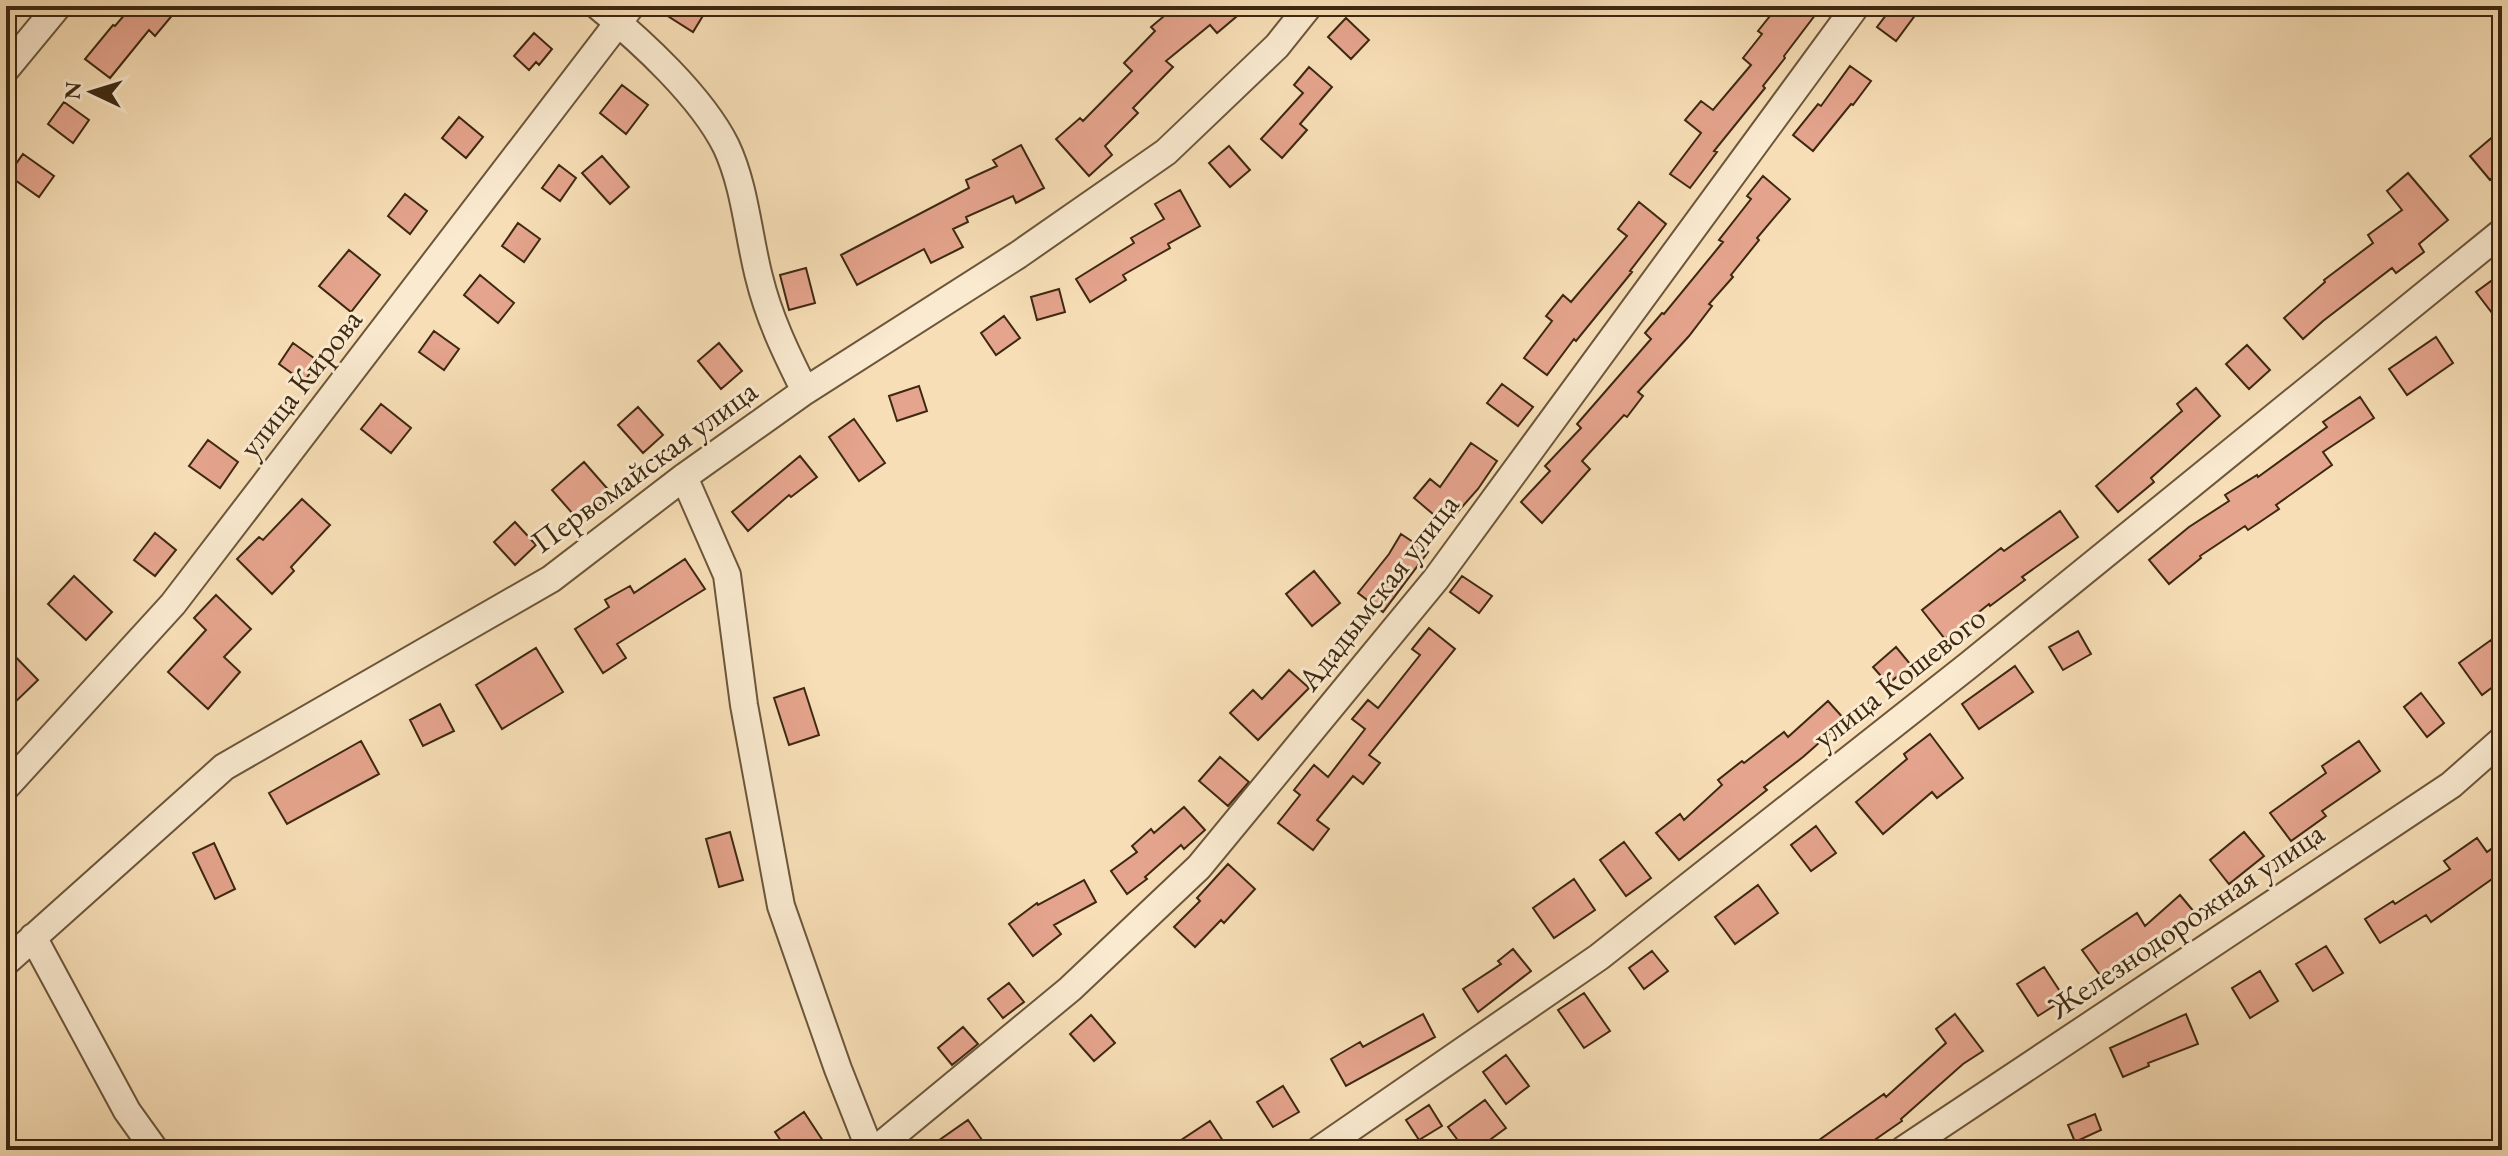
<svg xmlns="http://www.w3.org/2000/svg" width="2508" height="1156" font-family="'EB Garamond',serif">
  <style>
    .building { fill: #e5a48d; stroke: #3d2811; stroke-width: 2 }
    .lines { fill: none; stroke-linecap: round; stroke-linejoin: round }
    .minor-casing { stroke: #6c563a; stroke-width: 30 }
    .minor { stroke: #faead0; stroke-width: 26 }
    .labels { text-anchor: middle; stroke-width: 6; stroke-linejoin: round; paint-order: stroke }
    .street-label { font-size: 32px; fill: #3d2811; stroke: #faead0 }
  </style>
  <rect width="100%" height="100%" fill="#f7deb6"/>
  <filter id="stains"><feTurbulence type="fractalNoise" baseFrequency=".0025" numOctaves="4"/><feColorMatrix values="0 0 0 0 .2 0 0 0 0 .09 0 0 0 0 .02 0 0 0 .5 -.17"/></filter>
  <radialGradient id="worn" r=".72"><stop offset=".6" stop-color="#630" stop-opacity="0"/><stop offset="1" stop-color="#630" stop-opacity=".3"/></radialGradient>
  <path class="building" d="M 132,6 L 180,6 L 155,36 L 149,30 L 110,78 L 85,59 L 113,25 L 115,26 Z
    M 652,6 L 692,6 L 704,14 L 693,32 Z
    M 1176,6 L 1249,6 L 1217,33 L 1210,25 L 1166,61 L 1173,67 L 1133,108 L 1138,113 L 1105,146 L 1112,155 L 1089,176 L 1056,139 L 1080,118 L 1083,121 L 1132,71 L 1124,63 L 1155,31 L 1151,27 Z
    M 1778,6 L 1822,6 L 1784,56 L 1785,58 L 1763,86 L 1765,88 L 1714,151 L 1717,152 L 1690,188 L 1670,174 L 1701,133 L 1685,120 L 1701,101 L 1713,110 L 1751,65 L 1743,58 L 1762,34 L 1758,31 Z
    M 1893,6 L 1922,6 L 1896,41 L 1877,27 Z
    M 1346,18 L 1369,40 L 1351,59 L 1328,37 Z
    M 534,33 L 552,49 L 539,65 L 536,62 L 529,70 L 514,56 Z
    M 1850,66 L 1871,81 L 1853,105 L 1851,104 L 1813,151 L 1793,135 L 1818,104 L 1821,106 Z
    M 1309,67 L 1332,87 L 1300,124 L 1307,130 L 1282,158 L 1261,139 L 1303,93 L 1294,85 Z
    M 622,85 L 648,105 L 626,134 L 600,113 Z
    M 64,102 L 89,120 L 73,143 L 48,124 Z
    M 459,117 L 483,137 L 466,158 L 442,138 Z
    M 2502,129 L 2502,169 L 2490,180 L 2470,156 Z
    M 1021,145 L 1044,188 L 1016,203 L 1013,196 L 966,217 L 968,222 L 953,229 L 963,247 L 931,263 L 924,249 L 857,285 L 841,255 L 969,188 L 966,180 L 997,166 L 993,160 Z
    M 1229,146 L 1250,170 L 1230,187 L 1209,163 Z
    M 23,154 L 54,176 L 39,197 L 8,175 Z
    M 602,156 L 629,187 L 610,204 L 582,173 Z
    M 559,165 L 576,178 L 560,201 L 542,188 Z
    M 2408,173 L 2448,220 L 2419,244 L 2424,252 L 2396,273 L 2392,268 L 2323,321 L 2303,339 L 2284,318 L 2325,282 L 2324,280 L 2373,243 L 2368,235 L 2402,210 L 2387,191 Z
    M 1763,176 L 1790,199 L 1757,238 L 1759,240 L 1731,275 L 1733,277 L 1709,304 L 1712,306 L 1689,336 L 1638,392 L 1643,396 L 1627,417 L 1624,415 L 1582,461 L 1590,469 L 1542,523 L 1521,502 L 1550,471 L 1545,466 L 1581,428 L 1577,424 L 1651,339 L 1645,333 L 1662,313 L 1664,314 L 1723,242 L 1719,240 L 1751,199 L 1747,196 Z
    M 1180,190 L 1200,226 L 1168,244 L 1170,248 L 1123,275 L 1126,280 L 1090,302 L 1076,279 L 1134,243 L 1131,238 L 1164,219 L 1155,204 Z
    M 405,194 L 427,211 L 410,234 L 388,216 Z
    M 1639,202 L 1666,224 L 1630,271 L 1632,272 L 1576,341 L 1574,339 L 1547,375 L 1524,358 L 1552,321 L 1546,316 L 1563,295 L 1571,302 L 1627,236 L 1618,229 Z
    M 518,223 L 540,239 L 524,262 L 502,246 Z
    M 349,250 L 380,275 L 351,312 L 319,286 Z
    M 806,268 L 815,303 L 789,310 L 780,275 Z
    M 2502,273 L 2502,326 L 2476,292 Z
    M 480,275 L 514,303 L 498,323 L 464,295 Z
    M 1059,289 L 1065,312 L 1037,320 L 1031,297 Z
    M 1004,316 L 1020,338 L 996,355 L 981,333 Z
    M 434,331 L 459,349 L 444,370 L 419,352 Z
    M 2436,337 L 2453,363 L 2407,395 L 2389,369 Z
    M 293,343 L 318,361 L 304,382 L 279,364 Z
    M 719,343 L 742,371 L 721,389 L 698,361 Z
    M 2247,345 L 2270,370 L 2249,389 L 2226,364 Z
    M 1502,384 L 1533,407 L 1518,426 L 1487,403 Z
    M 919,386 L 927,411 L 897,421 L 889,396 Z
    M 2196,388 L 2220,416 L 2151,478 L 2154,482 L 2118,512 L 2096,486 L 2182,411 L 2177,404 Z
    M 2360,397 L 2374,418 L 2323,452 L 2332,465 L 2276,505 L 2279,509 L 2248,530 L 2245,526 L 2200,556 L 2201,558 L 2169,584 L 2149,560 L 2189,527 L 2229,501 L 2225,495 L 2257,475 L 2258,477 L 2327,427 L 2323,422 Z
    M 381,404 L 411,428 L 391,453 L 361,429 Z
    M 638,407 L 663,435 L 643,453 L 618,425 Z
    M 854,419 L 885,463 L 859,481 L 829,437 Z
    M 208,440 L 238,462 L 220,488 L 189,466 Z
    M 1471,443 L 1497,461 L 1478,489 L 1446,525 L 1414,498 L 1430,479 L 1440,487 Z
    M 800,456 L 817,477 L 791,497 L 789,495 L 748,531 L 732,512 Z
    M 584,462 L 612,494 L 580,522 L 552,490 Z
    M 302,499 L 330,525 L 291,567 L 294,571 L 272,594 L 237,559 L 259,537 L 263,540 Z
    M 2060,511 L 2078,537 L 2022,577 L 2025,580 L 1990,606 L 1989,604 L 1945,639 L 1922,610 L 2001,548 L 2004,551 Z
    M 515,522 L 536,545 L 515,565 L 494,542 Z
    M 155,533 L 176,550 L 155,576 L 134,560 Z
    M 1401,534 L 1428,552 L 1383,612 L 1358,593 L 1389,554 Z
    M 685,559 L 705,589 L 617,644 L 626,658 L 603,673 L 575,629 L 609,607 L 605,600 L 630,586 L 634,593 Z
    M 1314,571 L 1340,603 L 1312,626 L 1286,594 Z
    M 74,576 L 112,612 L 86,640 L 48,604 Z
    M 1462,576 L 1492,596 L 1479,613 L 1450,592 Z
    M 216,595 L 251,629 L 224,657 L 240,672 L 208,709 L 168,672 L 206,630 L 194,618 Z
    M 1429,628 L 1455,649 L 1369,755 L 1380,763 L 1363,784 L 1353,776 L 1317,820 L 1329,829 L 1313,850 L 1278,823 L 1300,795 L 1294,790 L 1314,765 L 1328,777 L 1365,729 L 1352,719 L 1368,700 L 1378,708 L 1420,655 L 1412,649 Z
    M 2078,631 L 2091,654 L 2063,670 L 2049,647 Z
    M 2491,640 L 2502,654 L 2502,680 L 2482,695 L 2459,663 Z
    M 6,647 L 38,680 L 6,711 Z
    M 1896,647 L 1911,665 L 1888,684 L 1873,667 Z
    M 536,648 L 563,692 L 502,729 L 476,685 Z
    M 2015,666 L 2033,692 L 1979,729 L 1962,704 Z
    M 1289,670 L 1309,688 L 1258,740 L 1230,713 L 1253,690 L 1262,699 Z
    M 804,688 L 819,735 L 789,745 L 774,698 Z
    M 2421,693 L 2444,723 L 2427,737 L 2404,707 Z
    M 1828,701 L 1845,720 L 1803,757 L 1764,787 L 1767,790 L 1679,860 L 1656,833 L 1680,814 L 1684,820 L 1722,785 L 1718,780 L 1742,761 L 1744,763 L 1784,732 L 1788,737 Z
    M 440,704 L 454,731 L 423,746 L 410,720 Z
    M 1930,734 L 1963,778 L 1937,798 L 1932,792 L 1883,834 L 1856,802 L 1907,759 L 1904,754 Z
    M 361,741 L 379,774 L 287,824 L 269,793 Z
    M 2359,741 L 2380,771 L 2322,811 L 2326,816 L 2291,841 L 2270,813 L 2326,773 L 2322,766 Z
    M 1220,757 L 1249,782 L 1228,806 L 1199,781 Z
    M 1184,807 L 1205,830 L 1184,849 L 1181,845 L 1145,877 L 1147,879 L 1127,894 L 1111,871 L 1137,852 L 1132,846 L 1151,829 L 1154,833 Z
    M 1816,826 L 1836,853 L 1811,871 L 1791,845 Z
    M 730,832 L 743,880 L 719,887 L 706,839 Z
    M 2244,832 L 2264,856 L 2229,884 L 2210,860 Z
    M 2477,838 L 2487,852 L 2502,841 L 2502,872 L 2431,922 L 2426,915 L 2380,943 L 2365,919 L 2393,901 L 2395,904 L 2450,869 L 2444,861 Z
    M 1624,842 L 1651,878 L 1626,896 L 1600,860 Z
    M 214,843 L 235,889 L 215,899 L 193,853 Z
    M 1228,864 L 1255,889 L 1224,923 L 1221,920 L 1195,947 L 1174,927 L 1200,901 L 1197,898 Z
    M 1574,879 L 1595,910 L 1554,938 L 1533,908 Z
    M 1084,880 L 1096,902 L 1054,925 L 1061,934 L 1033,956 L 1009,924 L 1037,903 L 1038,905 Z
    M 1758,885 L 1778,913 L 1735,944 L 1715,917 Z
    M 2180,895 L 2195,913 L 2179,927 L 2102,978 L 2082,950 L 2137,913 L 2145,926 Z
    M 2326,946 L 2343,973 L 2313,991 L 2296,964 Z
    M 1513,949 L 1531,971 L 1478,1012 L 1463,989 L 1501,964 L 1498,961 Z
    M 1652,951 L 1668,971 L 1644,989 L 1629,968 Z
    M 2044,967 L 2065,999 L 2038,1016 L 2017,984 Z
    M 2260,971 L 2278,1001 L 2250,1018 L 2232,988 Z
    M 1009,983 L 1024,1002 L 1003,1018 L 988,999 Z
    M 1584,993 L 1610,1031 L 1584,1048 L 1558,1010 Z
    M 1423,1014 L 1435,1037 L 1346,1086 L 1331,1059 L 1360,1042 L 1363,1047 Z
    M 1955,1014 L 1983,1051 L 1963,1064 L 1901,1119 L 1902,1121 L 1860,1150 L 1805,1150 L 1884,1094 L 1886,1097 L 1946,1043 L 1936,1029 Z
    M 2186,1014 L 2198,1044 L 2148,1063 L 2149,1066 L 2123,1077 L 2110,1048 Z
    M 1091,1015 L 1115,1043 L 1094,1061 L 1070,1034 Z
    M 963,1027 L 978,1044 L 952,1065 L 938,1048 Z
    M 1506,1055 L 1529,1086 L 1506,1104 L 1483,1072 Z
    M 1283,1086 L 1299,1112 L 1273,1127 L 1257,1102 Z
    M 1485,1100 L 1506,1128 L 1476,1150 L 1465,1150 L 1448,1127 Z
    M 1429,1105 L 1442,1126 L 1419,1140 L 1406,1120 Z
    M 804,1112 L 829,1150 L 787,1150 L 775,1132 Z
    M 2095,1114 L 2101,1130 L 2075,1142 L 2068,1125 Z
    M 968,1120 L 989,1150 L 925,1150 Z
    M 1210,1121 L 1229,1150 L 1166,1150 Z"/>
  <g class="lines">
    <defs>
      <path id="minor" d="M 598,6 C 641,41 701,96 726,146 C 745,186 748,234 759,277 C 769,318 786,353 805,391
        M 6,69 L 58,6
        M 684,477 L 727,575 L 744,705 L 781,906 L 838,1069 L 870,1150
        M 6,787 L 173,604 L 631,6
        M 33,937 L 127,1111 L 155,1150
        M 6,962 L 224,767 L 551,579 L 684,477 L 805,391 L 1018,255 L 1166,152 L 1277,46 L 1309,6
        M 875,1150 L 1070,989 L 1199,867 L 1436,579 L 1856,6
        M 1319,1150 L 1599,957 L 1969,665 L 2502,232
        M 1903,1150 L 2451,785 L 2502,740"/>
    </defs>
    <use href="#minor" class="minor-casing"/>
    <use href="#minor" class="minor"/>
  </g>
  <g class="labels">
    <g class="street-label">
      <text transform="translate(300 383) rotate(-52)" y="11">улица Кирова</text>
      <text transform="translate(644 466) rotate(-36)" y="11">Первомайская улица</text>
      <text transform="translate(1378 592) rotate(-52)" y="11">Ададымская улица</text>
      <text transform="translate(1899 677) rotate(-38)" y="11">улица Кошевого</text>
      <text transform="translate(2186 920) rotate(-34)" y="11">Железнодорожная улица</text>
    </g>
  </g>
  <rect width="2508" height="1156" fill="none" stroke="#f7deb6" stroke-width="32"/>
  <rect x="8" y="8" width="2492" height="1140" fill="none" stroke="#3d2811" stroke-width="4"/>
  <rect x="16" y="16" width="2476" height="1124" fill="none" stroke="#3d2811" stroke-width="2"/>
  <g transform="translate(92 92) rotate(274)" stroke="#faead0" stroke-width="6" paint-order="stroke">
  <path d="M0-6L14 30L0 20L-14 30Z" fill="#3d2811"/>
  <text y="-12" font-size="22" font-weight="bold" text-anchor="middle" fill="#3d2811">N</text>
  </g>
  <rect width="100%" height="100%" filter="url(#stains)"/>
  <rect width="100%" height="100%" fill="url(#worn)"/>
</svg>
